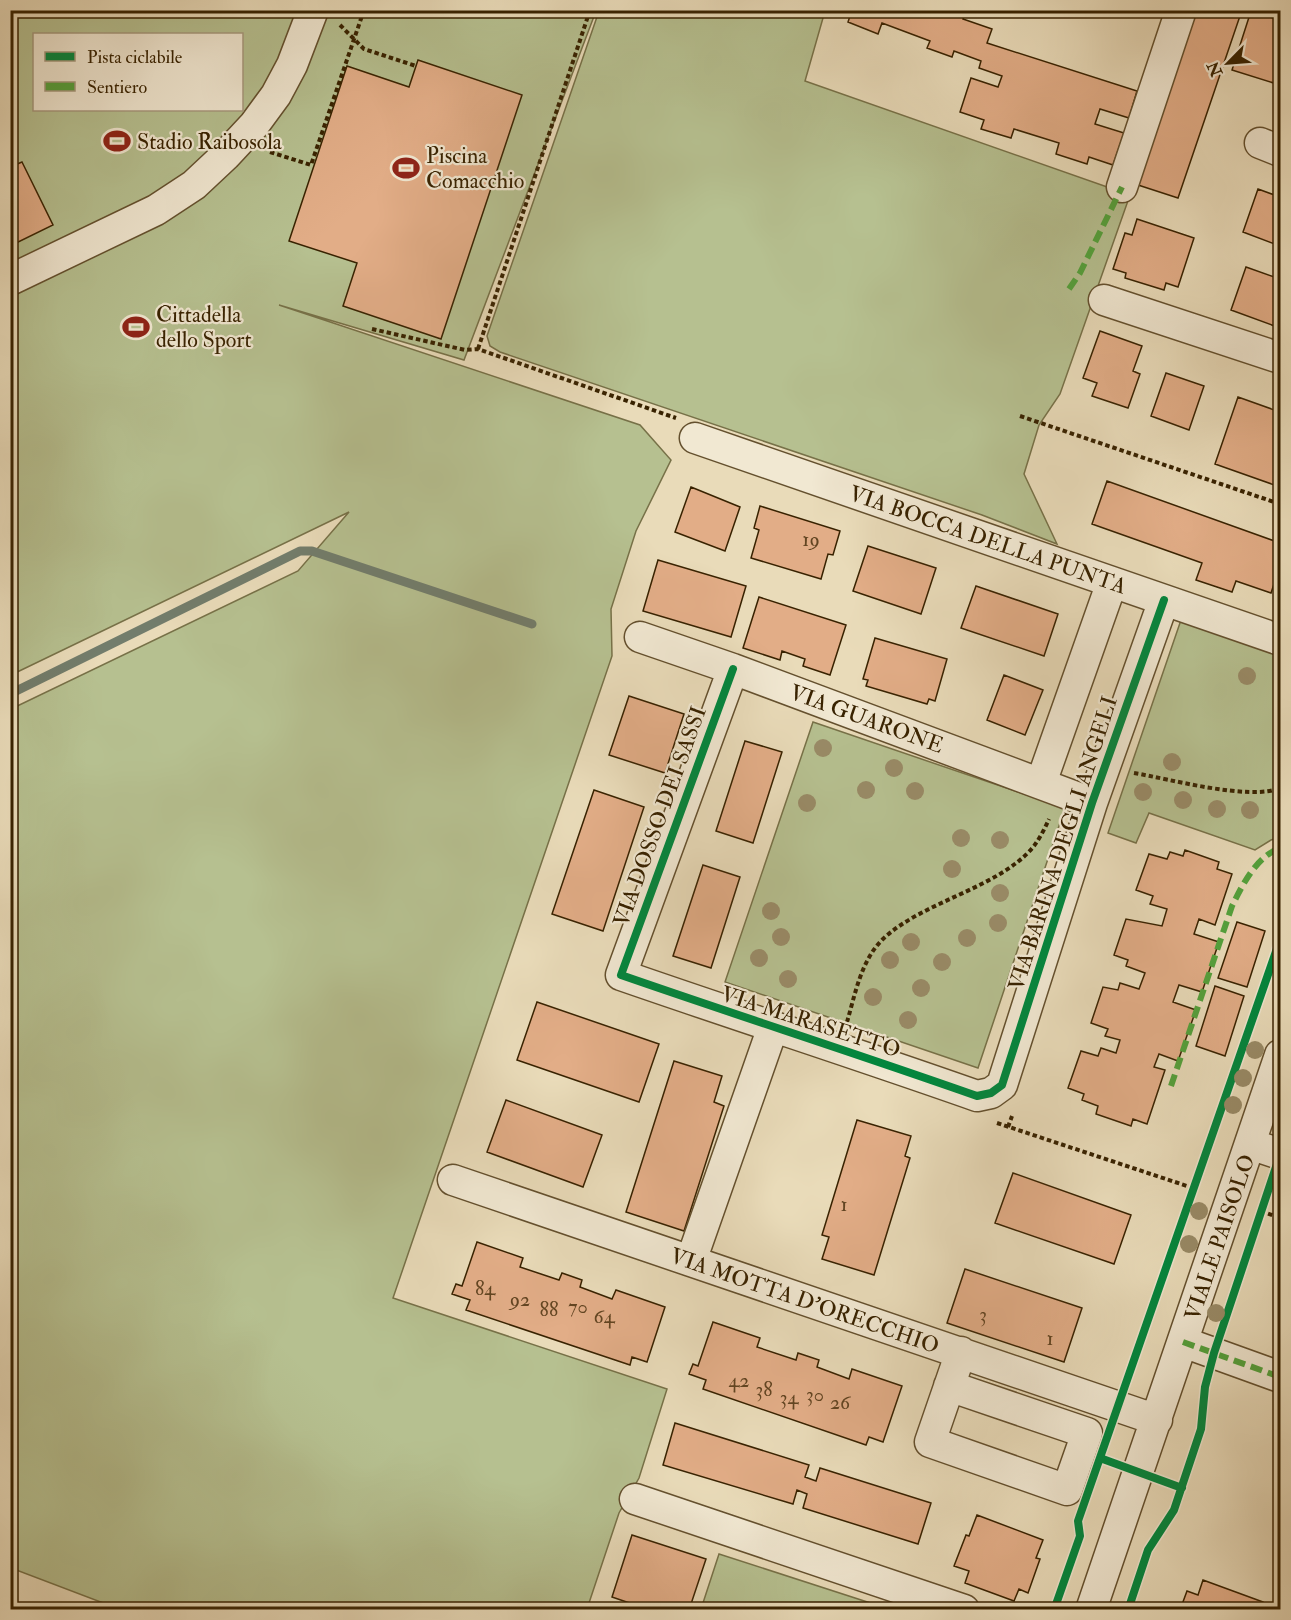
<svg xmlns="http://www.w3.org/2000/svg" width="1291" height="1620" font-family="'IM FELL Double Pica',serif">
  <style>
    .green { fill: #b6c090; stroke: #777148; stroke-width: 1.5; fill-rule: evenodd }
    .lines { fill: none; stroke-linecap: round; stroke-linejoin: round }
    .stream { stroke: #727d6c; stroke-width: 9 }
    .building { fill: #e2ad87; stroke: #382200; stroke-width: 1.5 }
    .minor-casing { stroke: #64502e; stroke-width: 33 }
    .path { stroke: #382200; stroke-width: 4; stroke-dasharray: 4.5 3; stroke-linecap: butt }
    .minor { stroke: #f1e8d2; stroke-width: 30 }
    .quiet { stroke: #53a23c; stroke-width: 6; stroke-dasharray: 12 6; stroke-linecap: butt }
    .cycleway-casing { stroke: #f1e8d2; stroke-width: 11 }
    .cycleway { stroke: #00873e; stroke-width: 8 }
    .tree { fill: #998b67 }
    .labels { text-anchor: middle; stroke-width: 4.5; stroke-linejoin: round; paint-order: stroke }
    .number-label { font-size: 20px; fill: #624522 }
    .poi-label { font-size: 22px; fill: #382200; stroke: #f1e8d2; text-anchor: start }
    .street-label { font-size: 22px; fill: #382200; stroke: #f1e8d2 }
  </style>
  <rect width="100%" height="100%" fill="#e9dbb9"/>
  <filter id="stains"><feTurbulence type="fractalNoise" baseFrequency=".00333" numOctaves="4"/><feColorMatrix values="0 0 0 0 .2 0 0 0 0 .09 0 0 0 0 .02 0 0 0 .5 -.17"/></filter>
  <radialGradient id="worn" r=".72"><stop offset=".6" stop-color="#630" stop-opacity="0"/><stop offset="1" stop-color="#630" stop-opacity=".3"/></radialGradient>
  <path class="green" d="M 10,11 L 596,11 L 464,360 L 279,305 L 640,425 L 671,460 L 636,531 L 611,609 L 612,656 L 393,1298 L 667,1389 L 639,1478 L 619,1513 L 587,1609 L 119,1609 L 11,1568 L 11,709 L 298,571 L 349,512 L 11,675 ZM 34,34 L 242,34 L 242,110 L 34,110 Z
    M 599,11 L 825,11 L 805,81 L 1130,195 L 1060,394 L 1039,425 L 1024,474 L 1057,544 L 982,515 L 500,352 L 490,346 L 487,336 Z
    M 1181,620 L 1280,654 L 1280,837 L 1271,840 L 1255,850 L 1149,813 L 1136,843 L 1108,833 Z
    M 813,722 L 1065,808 L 978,1068 L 725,982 Z
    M 719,1554 L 889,1609 L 701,1609 Z"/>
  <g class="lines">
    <path class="stream" d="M 10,694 L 300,551 L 312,551 L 532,624"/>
  </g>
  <path class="building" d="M 835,10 L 966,10 L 963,19 L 992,29 L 987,43 L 1137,91 L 1129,118 L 1100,109 L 1095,124 L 1124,133 L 1113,165 L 1089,157 L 1087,164 L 1056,154 L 1059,143 L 1014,129 L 1011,138 L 981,129 L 984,120 L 960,112 L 971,78 L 998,87 L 1002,76 L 979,68 L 981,61 L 954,51 L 952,57 L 927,48 L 930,41 L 882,23 L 878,34 L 848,22 L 850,16 Z
    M 978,10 L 997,10 L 995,17 Z
    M 1197,10 L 1242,10 L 1178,198 L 1138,185 Z
    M 1251,11 L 1280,20 L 1280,85 L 1232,70 Z
    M 418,60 L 522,95 L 441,339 L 343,306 L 357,263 L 289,241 L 347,66 L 409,87 Z
    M 22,162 L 53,225 L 10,246 L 10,167 Z
    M 1258,189 L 1280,197 L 1280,246 L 1243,232 Z
    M 1137,219 L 1194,238 L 1178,287 L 1166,283 L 1164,290 L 1125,278 L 1126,273 L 1113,269 L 1125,233 L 1132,235 Z
    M 1246,267 L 1280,279 L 1280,328 L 1231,310 Z
    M 1100,331 L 1142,346 L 1133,371 L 1140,374 L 1128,408 L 1092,396 L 1097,383 L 1083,378 Z
    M 1166,373 L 1204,386 L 1189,430 L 1151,416 Z
    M 1238,397 L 1280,412 L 1280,487 L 1215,464 Z
    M 1107,481 L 1280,543 L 1280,566 L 1271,593 L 1236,581 L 1232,592 L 1196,580 L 1202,563 L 1092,524 Z
    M 691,487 L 740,507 L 725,551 L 675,532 Z
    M 760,506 L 840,531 L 833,555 L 828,554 L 821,579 L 751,558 L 759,530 L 754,528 Z
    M 868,546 L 936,568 L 921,614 L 853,591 Z
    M 658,560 L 746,586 L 731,637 L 643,611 Z
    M 976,586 L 1058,614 L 1044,656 L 961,628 Z
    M 759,597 L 846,625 L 830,675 L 803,666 L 805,659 L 782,651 L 780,660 L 743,648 Z
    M 875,638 L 947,659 L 935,701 L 929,699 L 927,704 L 866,686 L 868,680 L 863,679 Z
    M 1004,675 L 1043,690 L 1025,735 L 987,720 Z
    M 629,696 L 684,714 L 665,773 L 609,755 Z
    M 745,741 L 782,752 L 753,843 L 716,831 Z
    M 594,790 L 644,807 L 603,931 L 552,914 Z
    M 1185,850 L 1219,862 L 1217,869 L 1232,874 L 1215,925 L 1199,919 L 1194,934 L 1219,942 L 1202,992 L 1179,985 L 1173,1002 L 1196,1010 L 1178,1061 L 1159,1054 L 1154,1067 L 1165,1070 L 1147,1124 L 1133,1119 L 1131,1126 L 1096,1114 L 1098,1106 L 1082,1100 L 1084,1094 L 1068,1088 L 1081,1051 L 1098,1056 L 1101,1048 L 1116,1053 L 1120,1040 L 1105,1036 L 1108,1029 L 1091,1023 L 1103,987 L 1118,990 L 1120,983 L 1139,989 L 1145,973 L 1126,966 L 1128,960 L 1114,955 L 1126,919 L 1162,926 L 1167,909 L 1150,904 L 1153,896 L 1136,890 L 1149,854 L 1167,859 L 1170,852 L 1183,856 Z
    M 703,865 L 740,877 L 711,968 L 673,956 Z
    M 1237,922 L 1265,931 L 1247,987 L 1218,978 Z
    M 1215,986 L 1244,996 L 1225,1056 L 1196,1046 Z
    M 537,1002 L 659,1044 L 639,1102 L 517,1060 Z
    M 674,1061 L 722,1076 L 714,1102 L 724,1106 L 684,1231 L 626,1212 Z
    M 506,1100 L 602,1135 L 583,1187 L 487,1152 Z
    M 857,1120 L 911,1136 L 905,1156 L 910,1158 L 874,1275 L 822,1259 L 829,1237 L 822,1235 Z
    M 1013,1173 L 1131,1215 L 1114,1264 L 995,1223 Z
    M 477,1242 L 523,1258 L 520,1267 L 559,1280 L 562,1273 L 582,1280 L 580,1287 L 612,1299 L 616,1290 L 665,1307 L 647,1362 L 632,1357 L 630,1365 L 466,1310 L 470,1300 L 452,1294 L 456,1284 L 462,1286 Z
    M 965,1269 L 1082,1308 L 1064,1362 L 947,1323 Z
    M 713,1322 L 760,1338 L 757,1347 L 796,1360 L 798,1353 L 819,1360 L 817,1367 L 849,1379 L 852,1369 L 902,1386 L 883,1442 L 869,1437 L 866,1445 L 703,1389 L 706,1380 L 689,1374 L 693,1364 L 698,1366 Z
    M 675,1423 L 809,1465 L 805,1477 L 816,1481 L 820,1468 L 931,1503 L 918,1544 L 803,1508 L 807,1494 L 797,1490 L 793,1504 L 663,1465 Z
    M 977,1515 L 1043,1540 L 1036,1558 L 1040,1559 L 1028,1593 L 1019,1589 L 1014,1601 L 965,1583 L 969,1571 L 954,1566 L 966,1535 L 969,1536 Z
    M 632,1535 L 706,1559 L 689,1610 L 650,1610 L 612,1597 Z
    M 1203,1580 L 1263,1602 L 1260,1610 L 1180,1610 L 1187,1591 L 1198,1595 Z"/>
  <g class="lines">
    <defs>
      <path id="minor" d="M 1260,143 L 1280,151
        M 1122,187 L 1181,10
        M 10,280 L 156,210 L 194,185 L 226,155 L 254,125 L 276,95 L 292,65 L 313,10
        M 1104,300 L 1280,358
        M 695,438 L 1280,640
        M 640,637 L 733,669 L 1092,803
        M 733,669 L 621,975 C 739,1016 858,1054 977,1096 L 991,1093 L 1002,1085 L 1092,803 L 1164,600
        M 1041,783 L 1112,582
        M 1250,1144 L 1280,1154
        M 453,1180 L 1157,1420
        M 691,1261 L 773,1027
        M 1183,1342 L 1280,1377
        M 949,1386 L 1087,1433 L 1067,1490 L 930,1442 L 961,1352
        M 635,1499 L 964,1610
        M 1091,1610 L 1280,1055"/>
    </defs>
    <use href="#minor" class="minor-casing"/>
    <path class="path" d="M 340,25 L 364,49 L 416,66
      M 270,152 L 311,165 L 364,10
      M 372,329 L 465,350 L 478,349 L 676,418
      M 478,349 L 590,10
      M 1020,416 L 1280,504
      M 1134,773 C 1170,779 1249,801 1280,788
      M 847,1022 C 855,995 861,960 883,939 C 923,901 1000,888 1034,846 C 1040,838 1045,828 1049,819
      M 997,1123 L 1193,1188
      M 1008,1127 L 1012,1116
      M 1261,1211 L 1280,1218"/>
    <use href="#minor" class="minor"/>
    <path class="quiet" d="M 1069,289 L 1080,273 L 1122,187
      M 1171,1086 L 1232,906 C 1243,884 1256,857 1280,848
      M 1183,1342 L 1280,1377
      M 84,1607 L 90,1610"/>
    <defs>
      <path id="cycleway" d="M 733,669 L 621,975 C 739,1016 858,1054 977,1096 L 991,1093 L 1002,1085 L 1092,803 L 1164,600
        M 1100,1458 L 1182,1488
        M 1054,1610 L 1080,1536 L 1078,1521 L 1280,940
        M 1128,1610 L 1148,1550 L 1174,1510 L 1201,1429 L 1205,1387 L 1214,1353 L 1280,1155"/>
    </defs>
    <use href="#cycleway" class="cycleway-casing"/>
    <use href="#cycleway" class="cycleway"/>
  </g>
  <g class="tree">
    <circle cx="1247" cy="676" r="9"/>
    <circle cx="823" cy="748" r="9"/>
    <circle cx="1172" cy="762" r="9"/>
    <circle cx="894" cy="768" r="9"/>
    <circle cx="866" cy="790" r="9"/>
    <circle cx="915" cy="791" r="9"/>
    <circle cx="1143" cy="792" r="9"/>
    <circle cx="1183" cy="800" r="9"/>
    <circle cx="807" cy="803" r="9"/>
    <circle cx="1217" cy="809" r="9"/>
    <circle cx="1250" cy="810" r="9"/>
    <circle cx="961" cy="838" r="9"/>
    <circle cx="1000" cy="840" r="9"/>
    <circle cx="952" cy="869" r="9"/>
    <circle cx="1000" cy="893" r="9"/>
    <circle cx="771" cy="911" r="9"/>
    <circle cx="998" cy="923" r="9"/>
    <circle cx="781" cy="937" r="9"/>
    <circle cx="967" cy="938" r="9"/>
    <circle cx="911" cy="942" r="9"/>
    <circle cx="759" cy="958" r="9"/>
    <circle cx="890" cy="960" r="9"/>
    <circle cx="942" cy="962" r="9"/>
    <circle cx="788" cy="979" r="9"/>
    <circle cx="921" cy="988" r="9"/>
    <circle cx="873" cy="997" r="9"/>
    <circle cx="908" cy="1020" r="9"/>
    <circle cx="1255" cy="1050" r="9"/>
    <circle cx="1243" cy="1078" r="9"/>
    <circle cx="1233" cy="1105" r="9"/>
    <circle cx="1199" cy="1211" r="9"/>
    <circle cx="1189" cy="1244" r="9"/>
    <circle cx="1216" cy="1313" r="9"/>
  </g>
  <defs>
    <symbol id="stadium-bare" viewBox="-9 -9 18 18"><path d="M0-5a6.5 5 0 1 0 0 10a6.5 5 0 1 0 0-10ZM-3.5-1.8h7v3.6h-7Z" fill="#8f2418" stroke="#f1e8d2" stroke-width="2.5" paint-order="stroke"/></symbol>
  </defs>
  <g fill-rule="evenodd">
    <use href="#stadium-bare" x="98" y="122" width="38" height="38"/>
    <use href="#stadium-bare" x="387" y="149" width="38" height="38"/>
    <use href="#stadium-bare" x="117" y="308" width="38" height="38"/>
  </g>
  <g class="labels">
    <g class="number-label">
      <text x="811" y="546">19</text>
      <text x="844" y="1211">1</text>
      <text x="485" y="1295">84</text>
      <text x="520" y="1306">92</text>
      <text x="578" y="1313">70</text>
      <text x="549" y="1316">88</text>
      <text x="983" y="1321">3</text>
      <text x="604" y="1323">64</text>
      <text x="1050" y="1345">1</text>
      <text x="739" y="1387">42</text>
      <text x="764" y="1396">38</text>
      <text x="815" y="1401">30</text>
      <text x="789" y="1404">34</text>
      <text x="840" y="1409">26</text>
    </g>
    <g class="poi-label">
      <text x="137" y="149">Stadio Raibosola</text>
      <text x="426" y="163">Piscina<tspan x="426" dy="25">Comacchio</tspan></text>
      <text x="156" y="322">Cittadella<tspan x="156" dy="25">dello Sport</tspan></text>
    </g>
    <g class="street-label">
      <text transform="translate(988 539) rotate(19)" y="8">VIA BOCCA DELLA PUNTA</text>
      <text transform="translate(867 718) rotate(20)" y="8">VIA GUARONE</text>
      <text transform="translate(659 816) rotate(-70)" y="8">VIA DOSSO DEI SASSI</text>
      <text transform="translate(1062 843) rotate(-72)" y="8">VIA BARINA DEGLI ANGELI</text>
      <text transform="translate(811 1021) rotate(18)" y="8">VIA MARASETTO</text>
      <text transform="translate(1219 1237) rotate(-71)" y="8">VIALE PAISOLO</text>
      <text transform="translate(805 1300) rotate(19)" y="8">VIA MOTTA D'ORECCHIO</text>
    </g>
  </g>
  <rect width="1291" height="1620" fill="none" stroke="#e9dbb9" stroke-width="36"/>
  <rect x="12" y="12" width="1267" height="1596" fill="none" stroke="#382200" stroke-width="3"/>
  <rect x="18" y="18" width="1255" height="1584" fill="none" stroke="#382200" stroke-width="1.5"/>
  <rect x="33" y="33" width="210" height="78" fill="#f1e8d2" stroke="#a7997e" stroke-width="1.5"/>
  <rect x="45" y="52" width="30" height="9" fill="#00873e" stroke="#a7997e" stroke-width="1.5"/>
  <text x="87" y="63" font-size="18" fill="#382200">Pista ciclabile</text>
  <rect x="45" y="82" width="30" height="9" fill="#53a23c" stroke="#a7997e" stroke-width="1.5"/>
  <text x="87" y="93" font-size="18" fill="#382200">Sentiero</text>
  <g transform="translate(1228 63) rotate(245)" stroke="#f1e8d2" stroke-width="4.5" paint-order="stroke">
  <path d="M0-4.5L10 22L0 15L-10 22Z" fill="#382200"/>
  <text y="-9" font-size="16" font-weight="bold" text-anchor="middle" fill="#382200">N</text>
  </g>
  <rect width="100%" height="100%" filter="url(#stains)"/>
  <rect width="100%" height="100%" fill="url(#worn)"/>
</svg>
